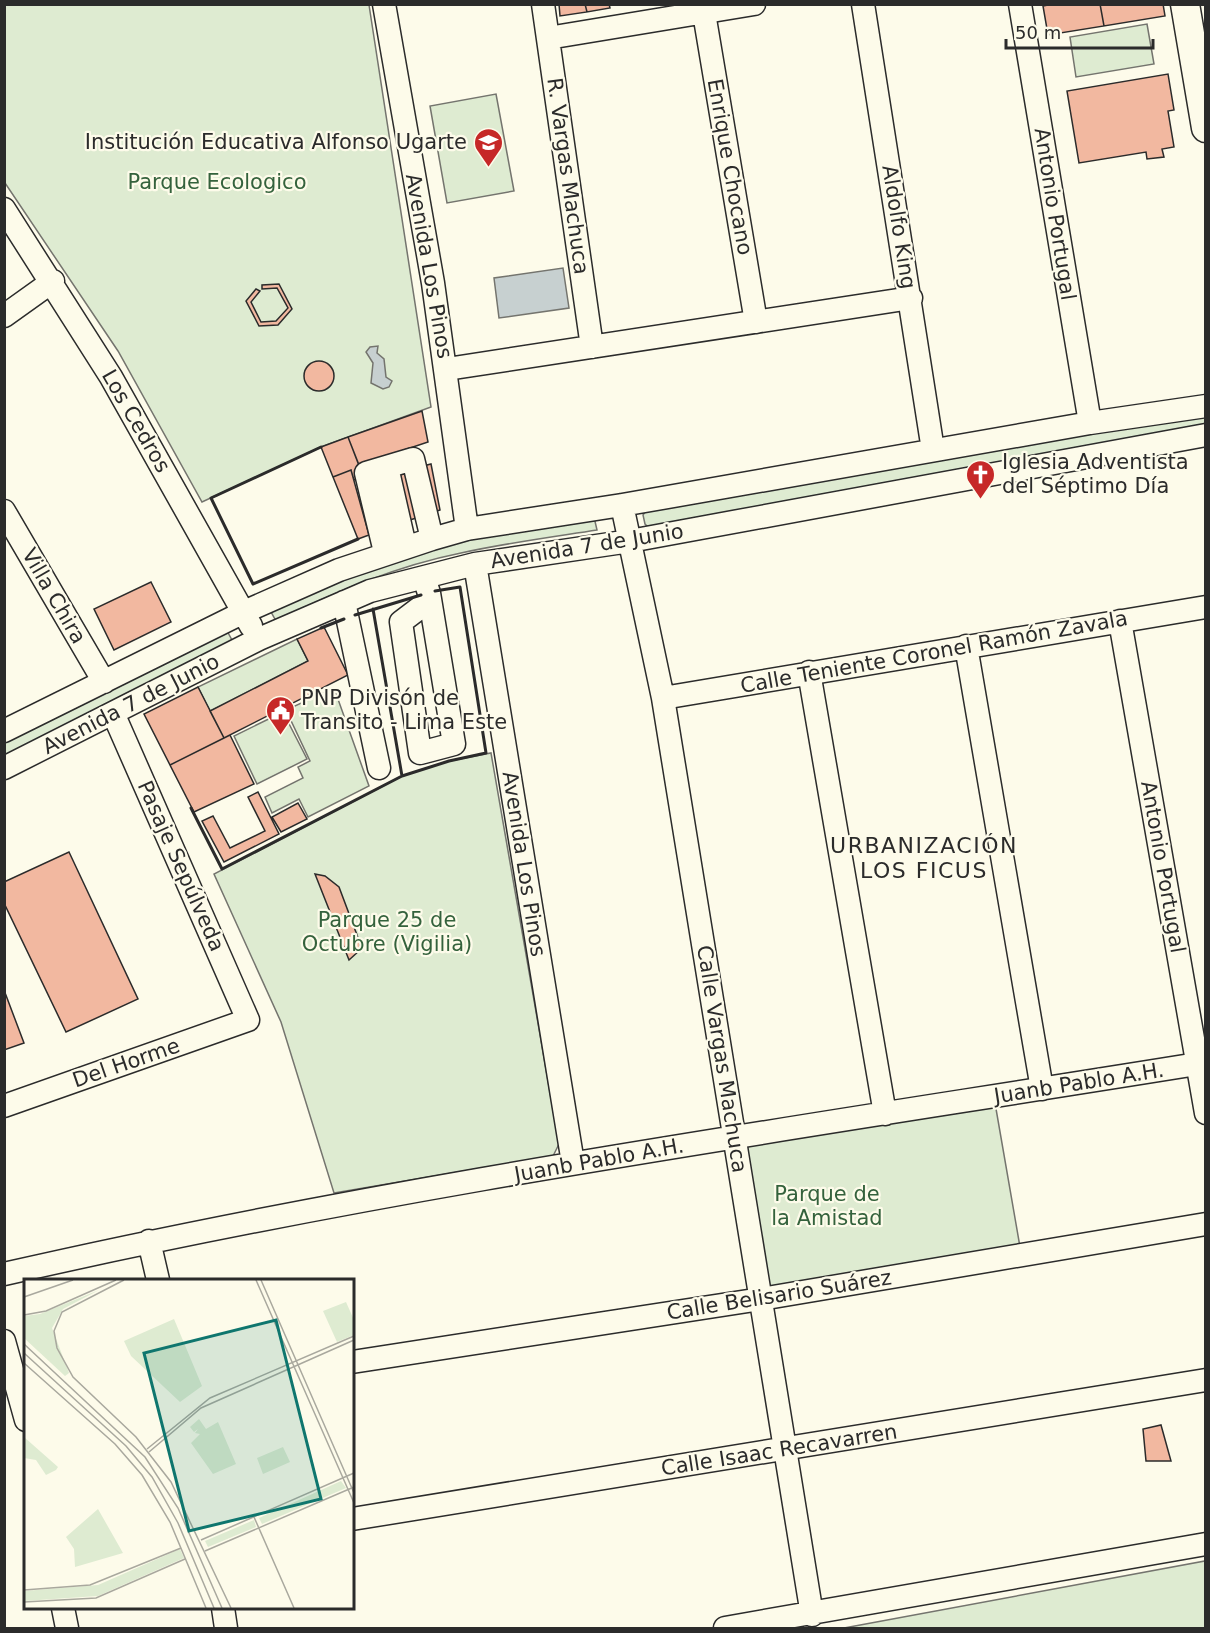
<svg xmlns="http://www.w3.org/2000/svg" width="1210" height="1633" font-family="'DejaVu Sans',sans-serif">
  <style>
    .green { fill: #deebd1; stroke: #74746e; stroke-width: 1.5 }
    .water { fill: #c7d0d0; stroke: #74746e; stroke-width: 1.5 }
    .building { fill: #f2b8a0; stroke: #2b2b2b; stroke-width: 1.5 }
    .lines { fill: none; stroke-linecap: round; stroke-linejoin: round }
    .minor-casing { stroke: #2b2b2b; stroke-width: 25 }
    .major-casing { stroke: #2b2b2b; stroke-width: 31 }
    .minor { stroke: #fdfbea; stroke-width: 22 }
    .major { stroke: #fdfbea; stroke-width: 28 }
    .wall { stroke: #2b2b2b; stroke-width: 3 }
    .labels { text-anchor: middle; stroke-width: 4.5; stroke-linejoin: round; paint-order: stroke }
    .poi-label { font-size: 21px; fill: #2b2b2b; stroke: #fdfbea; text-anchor: start }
    .street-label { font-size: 21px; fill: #2b2b2b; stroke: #fdfbea }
    .park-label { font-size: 21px; fill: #34623c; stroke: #fdfbea }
    .neighbourhood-label { font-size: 22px; letter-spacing: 1.5px; fill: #2b2b2b; stroke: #fdfbea }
    .inset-road { fill: none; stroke: #a9a89e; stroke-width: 1.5 }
    .view { fill: #0f766e; fill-opacity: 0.15; stroke: #0f766e; stroke-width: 3 }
    .inset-edge { fill: none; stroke: #2b2b2b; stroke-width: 3 }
  </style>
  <rect width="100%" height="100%" fill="#fdfbea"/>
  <path class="green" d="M 4,5 L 369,5 L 431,407 L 321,447 L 202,502 L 118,351 L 5,183 Z
    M 1147,24 L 1154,64 L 1076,77 L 1070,37 Z
    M 496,94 L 514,191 L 447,203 L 430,106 Z
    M 1205,414 L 1205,428 L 649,528 L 645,524 L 643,515 L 645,512 Z
    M 594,517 L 597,530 C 552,537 506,543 461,553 C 396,566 335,592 276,621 L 270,610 L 304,594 L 456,541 Z
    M 226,629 L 233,642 L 5,758 L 5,740 Z
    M 297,639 L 308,661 L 210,711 L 198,687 Z
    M 334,688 L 369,786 L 308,817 L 299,799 L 272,813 L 265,797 L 303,778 L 298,767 L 310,761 L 286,710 Z
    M 283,712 L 307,759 L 257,784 L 234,736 Z
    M 491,753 L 559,1144 L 553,1156 L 334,1193 L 281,1022 L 214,874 L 402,776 L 449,761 Z
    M 995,1103 L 1020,1247 L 765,1294 L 741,1161 L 748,1144 Z
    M 1205,1561 L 1205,1628 L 844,1628 Z"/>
  <path class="water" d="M 563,268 L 569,308 L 499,318 L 494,278 Z
    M 378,346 L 377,353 L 384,359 L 386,377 L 392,381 L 389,387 L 383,389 L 371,383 L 373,363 L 366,352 L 370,347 Z"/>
  <path class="building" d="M 559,4 L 585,4 L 587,12 L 560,16 Z
    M 585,4 L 609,4 L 610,8 L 587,12 Z
    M 1053,4 L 1100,4 L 1104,26 L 1048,35 L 1043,6 Z
    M 1100,4 L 1163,4 L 1165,16 L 1104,26 Z
    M 1168,74 L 1174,110 L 1168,111 L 1174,147 L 1162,149 L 1164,157 L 1147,159 L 1146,152 L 1079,163 L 1067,91 Z
    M 279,284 L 292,309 L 278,325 L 259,326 L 246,301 L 256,289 L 260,291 L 251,302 L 261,322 L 276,321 L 288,308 L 277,288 L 262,289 L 262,285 Z
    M304 376a15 15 0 1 1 30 0a15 15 0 1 1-30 0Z
    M 422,411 L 428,442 L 359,465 L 348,437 Z
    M 348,437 L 363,476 L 354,480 L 351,470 L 333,477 L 321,447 Z
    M 431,464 L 440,510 L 410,520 L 396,473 Z
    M 351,470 L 369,535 L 358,539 L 333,477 Z
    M 151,582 L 171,622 L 114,650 L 94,609 Z
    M 324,627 L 348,675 L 224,738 L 210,711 L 308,661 L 297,639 Z
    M 198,687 L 224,738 L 170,765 L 144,714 Z
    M 230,735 L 254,784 L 194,812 L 170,765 Z
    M 258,792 L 279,834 L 224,862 L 202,821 L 213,816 L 230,848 L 265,831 L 248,797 Z
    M 298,803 L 307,819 L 281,832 L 272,817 Z
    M 69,852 L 138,999 L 66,1032 L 4,903 L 4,882 Z
    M 315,874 L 325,876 L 339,887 L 360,943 L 360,950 L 349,960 Z
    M 4,990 L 24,1043 L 4,1050 Z
    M 1161,1425 L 1171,1461 L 1146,1461 L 1143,1429 Z"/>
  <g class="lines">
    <defs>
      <path id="minor" d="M 384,4 L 433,283 L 467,529
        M 543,4 L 592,347
        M 863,4 L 933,450
        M 1020,4 L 1090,423
        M 704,13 L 756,322
        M 548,38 L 754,4
        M 4,209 L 111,377 L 251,626
        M 4,316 L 53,281
        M 447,369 L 911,298
        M 387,467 L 405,546
        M 622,505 L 663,698 L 812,1615
        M 4,511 L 104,682
        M 385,552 L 366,473 L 413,459 L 432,539
        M 475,564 L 573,1163
        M 424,578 L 429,593 L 454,744 L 420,753 L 401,622 L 430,600
        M 344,602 L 379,768
        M 1120,621 L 1206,1113
        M 966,646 L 1042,1089
        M 809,672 L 885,1114
        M 663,698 L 1206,607
        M 4,731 L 244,612 L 339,570 L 432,539 L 467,529 L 622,505 L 1090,423 L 1206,406
        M 4,768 L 259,639 L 370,591 L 475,564 L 630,541 L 1206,435
        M 4,1106 L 248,1020 L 113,713
        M 149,1241 L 158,1280
        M 4,1274 C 398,1184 799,1128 1197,1064
        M 4,1341 L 26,1420
        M 352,1362 L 761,1299 L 1206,1224
        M 352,1519 L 1206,1380
        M 63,1608 L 67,1628
        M 223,1608 L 226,1628
        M 725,1628 L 1206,1544"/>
      <path id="major" d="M 1185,4 L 1206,128"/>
    </defs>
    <use href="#minor" class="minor-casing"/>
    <use href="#major" class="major-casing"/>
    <use href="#minor" class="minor"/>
    <use href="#major" class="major"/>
    <path class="wall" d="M 321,447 L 211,498 L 253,584 L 358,539
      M 355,615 L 421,595
      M 321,628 L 344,619
      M 402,776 L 449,761 L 486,753 L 460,587 L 435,591
      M 191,808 L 222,869 L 402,776 L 373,609"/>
  </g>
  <defs>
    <symbol id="school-pin" viewBox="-11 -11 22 30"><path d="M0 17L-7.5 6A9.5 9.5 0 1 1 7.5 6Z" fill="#c62828" stroke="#fdfbea"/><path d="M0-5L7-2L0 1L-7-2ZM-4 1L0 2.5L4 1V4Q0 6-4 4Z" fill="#fff"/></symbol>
    <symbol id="church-pin" viewBox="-11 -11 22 30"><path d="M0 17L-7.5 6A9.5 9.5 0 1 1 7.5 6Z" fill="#c62828" stroke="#fdfbea"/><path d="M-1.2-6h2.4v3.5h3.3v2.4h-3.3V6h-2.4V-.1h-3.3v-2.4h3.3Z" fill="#fff"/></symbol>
    <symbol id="civic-pin" viewBox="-11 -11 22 30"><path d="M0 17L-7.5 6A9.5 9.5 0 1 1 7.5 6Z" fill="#c62828" stroke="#fdfbea"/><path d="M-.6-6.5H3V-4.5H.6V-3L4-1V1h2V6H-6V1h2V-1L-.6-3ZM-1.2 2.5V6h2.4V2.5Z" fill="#fff"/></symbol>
  </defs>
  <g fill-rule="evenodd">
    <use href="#school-pin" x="472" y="126" width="33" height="45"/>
    <use href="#church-pin" x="964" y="458" width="33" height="45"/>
    <use href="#civic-pin" x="264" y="694" width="33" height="45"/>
  </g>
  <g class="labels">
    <g class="poi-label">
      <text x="467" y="149" text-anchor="end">Institución Educativa Alfonso Ugarte</text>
      <text x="1002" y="469">Iglesia Adventista<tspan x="1002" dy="24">del Séptimo Día</tspan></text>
      <text x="301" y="705">PNP Divisón de<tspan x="301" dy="24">Transito - Lima Este</tspan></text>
    </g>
    <g class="street-label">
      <text transform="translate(730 167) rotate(80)" y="7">Enrique Chocano</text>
      <text transform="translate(568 176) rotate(82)" y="7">R. Vargas Machuca</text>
      <text transform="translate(1055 214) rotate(81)" y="7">Antonio Portugal</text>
      <text transform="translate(899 227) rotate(81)" y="7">Aldolfo King</text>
      <text transform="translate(429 266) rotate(80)" y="7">Avenida Los Pinos</text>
      <text transform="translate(136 421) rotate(60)" y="7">Los Cedros</text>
      <text transform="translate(587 546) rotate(-9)" y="7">Avenida 7 de Junio</text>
      <text transform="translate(54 596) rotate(60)" y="7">Villa Chira</text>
      <text transform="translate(934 652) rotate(-10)" y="7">Calle Teniente Coronel Ramón Zavala</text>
      <text transform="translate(131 704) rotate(-27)" y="7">Avenida 7 de Junio</text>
      <text transform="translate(524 864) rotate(81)" y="7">Avenida Los Pinos</text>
      <text transform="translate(181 866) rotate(66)" y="7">Pasaje Sepúlveda</text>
      <text transform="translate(1163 867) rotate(80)" y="7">Antonio Portugal</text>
      <text transform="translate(722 1059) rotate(81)" y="7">Calle Vargas Machuca</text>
      <text transform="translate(126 1063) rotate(-19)" y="7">Del Horme</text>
      <text transform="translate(1079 1083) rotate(-9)" y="7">Juanb Pablo A.H.</text>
      <text transform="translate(599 1160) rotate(-10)" y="7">Juanb Pablo A.H.</text>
      <text transform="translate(779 1295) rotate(-9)" y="7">Calle Belisario Suárez</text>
      <text transform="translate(779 1450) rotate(-9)" y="7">Calle Isaac Recavarren</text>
    </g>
    <g class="park-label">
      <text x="217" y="189">Parque Ecologico</text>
      <text x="387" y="927">Parque 25 de<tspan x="387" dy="24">Octubre (Vigilia)</tspan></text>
      <text x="827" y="1201">Parque de<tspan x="827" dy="24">la Amistad</tspan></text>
    </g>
    <g class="neighbourhood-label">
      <text x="924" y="853">URBANIZACIÓN<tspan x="924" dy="25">LOS FICUS</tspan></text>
    </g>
  </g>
  <g transform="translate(24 1279)">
    <rect width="330" height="330" fill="#fdfbea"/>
    <path d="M 75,11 L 39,30 L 28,49 L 45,94 L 41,97 L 0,59 L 0,37 L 16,35 ZM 322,23 L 330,41 L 330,56 L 313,63 L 299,32 ZM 150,40 L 178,107 L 156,123 L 107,77 L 100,62 ZM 175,140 L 182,150 L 194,143 L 212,185 L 189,195 L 167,164 L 176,155 L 171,154 L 174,150 L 170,153 L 166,148 ZM 0,158 L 34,188 L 32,191 L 22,196 L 12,181 L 0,179 ZM 259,168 L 266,183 L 239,195 L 233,179 ZM 317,202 L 322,209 L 238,245 L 235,239 ZM 74,230 L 99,274 L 51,288 L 50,270 L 42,258 ZM 230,241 L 232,248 L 184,268 L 181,262 ZM 156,270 L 160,279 L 74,317 L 0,322 L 0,312 L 74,306 Z" fill="#deebd1"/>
    <path class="inset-road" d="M 100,1 L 38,33 L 30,52 L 33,69 L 49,98 L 112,158 L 147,203 L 207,329M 232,1 L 330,224M 237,1 L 330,214M 0,18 L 49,1M 0,36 L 22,32 L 92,1M 0,65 L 121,178 L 154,229 L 198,329M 0,74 L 102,167 L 128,198 L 154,244 L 190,329M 0,84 L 91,165 L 118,196 L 146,243 L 182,329M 123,170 L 186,119 L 330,57M 125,173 L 177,129 L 330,61M 230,238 L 270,329M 177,261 L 330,194M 181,272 L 330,208M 0,311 L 66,306 L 157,269M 0,323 L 72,319 L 161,280"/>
    <path class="view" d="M 252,41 L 297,220 L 165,252 L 120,74 Z"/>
    <rect width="330" height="330" class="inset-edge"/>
  </g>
  <rect width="1210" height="1633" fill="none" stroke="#2b2b2b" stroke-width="12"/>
  <path d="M1006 39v9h147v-9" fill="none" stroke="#2b2b2b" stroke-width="3"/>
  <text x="1015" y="39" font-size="18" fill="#2b2b2b" stroke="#fdfbea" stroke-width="4.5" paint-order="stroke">50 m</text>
</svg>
